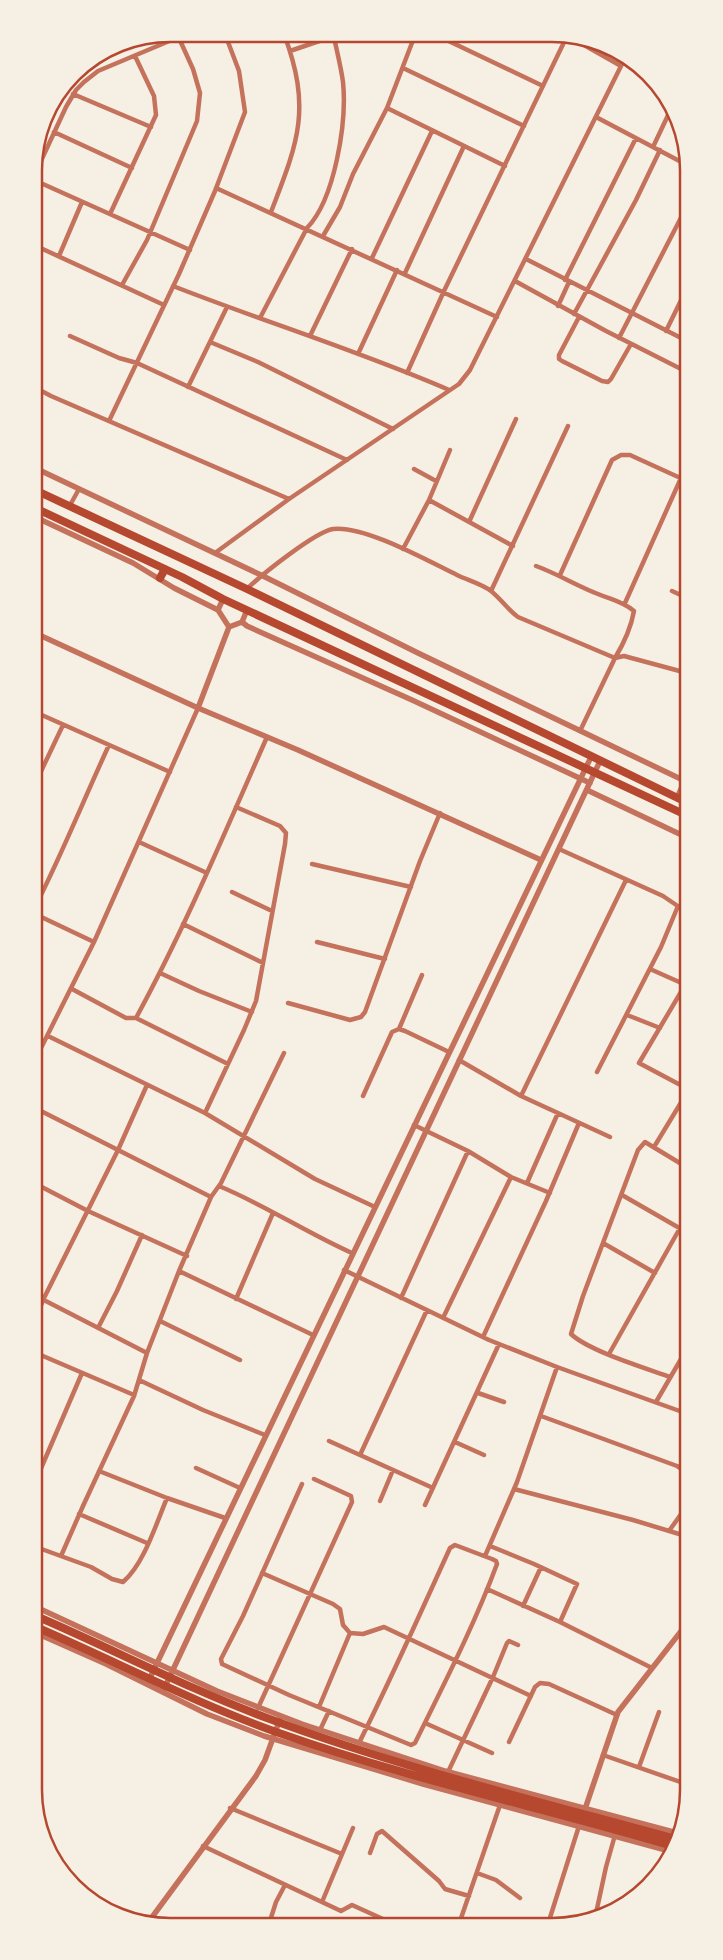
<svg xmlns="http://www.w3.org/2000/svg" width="723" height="1960" font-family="'IBM Plex Sans',sans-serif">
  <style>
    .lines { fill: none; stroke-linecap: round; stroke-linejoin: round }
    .minor { stroke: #c5725c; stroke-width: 4.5 }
    .tertiary { stroke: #c5725c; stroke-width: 5.5 }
    .primary { stroke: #b5482f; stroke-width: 8 }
    .rim { fill: none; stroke: #b5482f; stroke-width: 2.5 }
  </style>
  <rect width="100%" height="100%" fill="#f6efe4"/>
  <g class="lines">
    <path class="minor" d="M 436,35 L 543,86
      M 568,36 L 621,66
      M 290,51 L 337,35
      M 403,68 L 524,126
      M 73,94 L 151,127
      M 387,108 L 505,166
      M 596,117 L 687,165
      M 54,132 L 132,168
      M 653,147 L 670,111
      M 682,162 L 687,152
      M 34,176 L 66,107 L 76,90 L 84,82 L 98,71 L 186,34
      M 34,180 L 190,250
      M 216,188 L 497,317
      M 271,212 C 298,142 312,109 284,34
      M 110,214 L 156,115 L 154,96 L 135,56
      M 323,236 L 340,207 L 353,174 L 387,108 L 415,35
      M 34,245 L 164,305
      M 59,256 L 82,202
      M 372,258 L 432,131
      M 526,259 L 687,341
      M 405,273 L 464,146
      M 565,280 L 636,138
      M 515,281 L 606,331 L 687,372
      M 122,285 L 147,240 L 197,121 L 200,93 L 193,69 L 178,36
      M 173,286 C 265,322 359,351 449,390
      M 558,306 L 569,282
      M 34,309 L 39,311
      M 574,314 L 636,200 L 660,150
      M 579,317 L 559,355 L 559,359 L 562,361 L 602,381 L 608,382 L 611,379 L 631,344
      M 260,318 L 307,228 C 335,199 347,122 343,82 C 341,67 337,52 334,37
      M 666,331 L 687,288
      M 70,336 L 119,358 L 137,363 L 347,460
      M 310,336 L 352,249
      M 619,338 L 687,206
      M 210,342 L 258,362 L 393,429
      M 358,354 L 397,270
      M 407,373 L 444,291 L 567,36
      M 34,387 L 51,396 L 289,499
      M 188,387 L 227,307
      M 109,421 L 179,274 L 215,191 L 245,112 L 239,71 L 225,34
      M 414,469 L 436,481
      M 429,500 L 513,546
      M 69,507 L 79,489
      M 469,522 L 516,419
      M 403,549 L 429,500 L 450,450
      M 215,553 L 289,499 L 459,384 L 470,370 L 624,60
      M 536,566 C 558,574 577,586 598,594 C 612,600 622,601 634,611 C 631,628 624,643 615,658
      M 560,575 L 612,460 L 621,455 L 630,455 L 687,481
      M 247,589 C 261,575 315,532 333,529 C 364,525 428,561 457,575 C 467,580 482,584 491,591 C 501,599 508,610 518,617 L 615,658 L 580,731
      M 491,591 L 568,426
      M 672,591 L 687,598
      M 625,603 L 681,478
      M 615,658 L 624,656 L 687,673
      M 35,712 L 170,772
      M 35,784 L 63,725
      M 139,842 L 207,873
      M 559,849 L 663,896 L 688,913
      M 312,864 L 411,887
      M 232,892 L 272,911
      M 35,907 C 62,854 84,799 109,745
      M 35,914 L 94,942
      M 183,924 L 263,963
      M 317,942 L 385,959
      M 650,969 L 686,985
      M 160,973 L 199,991 L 252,1012
      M 688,980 L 639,1063 L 688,1089
      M 72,989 L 126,1018 L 136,1018 L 228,1064
      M 288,1003 L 350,1020 L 361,1017 L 365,1012 L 420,861 L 440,813
      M 627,1015 L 660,1028
      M 136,1018 C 185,928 225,832 267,737
      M 399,1029 L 422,975
      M 48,1036 L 205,1113 L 315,1179 L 375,1207
      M 35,1060 L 94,942 L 198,708
      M 459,1060 L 521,1096 L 610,1137
      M 597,1072 L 661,947 L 678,906
      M 363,1096 L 392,1032 L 399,1029 L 405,1031 L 449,1052
      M 521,1096 L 626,880
      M 35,1108 L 211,1197
      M 205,1113 L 244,1030 L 256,1001 L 285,844 L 286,833 L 280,826 L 236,807
      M 414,1125 L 468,1151 L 511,1177 L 550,1193
      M 654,1147 L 688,1091
      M 527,1183 L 558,1113
      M 36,1184 L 88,1211 L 187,1256
      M 219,1186 C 265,1205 307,1233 352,1253
      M 622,1195 L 688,1233
      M 603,1243 L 655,1273
      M 344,1270 L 489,1340 L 557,1367 L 688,1414
      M 179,1271 L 313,1335
      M 36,1296 L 147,1353 L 179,1271 L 211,1197 L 221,1183 L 284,1053
      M 401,1298 L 468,1151
      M 236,1299 L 273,1213
      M 443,1318 L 511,1177
      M 36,1319 L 43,1300 L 118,1150 L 147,1085
      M 160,1321 L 240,1360
      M 98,1328 L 117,1291 L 142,1235
      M 483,1337 L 546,1201 L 579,1123
      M 36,1353 L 134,1395
      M 609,1354 L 680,1228
      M 670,1377 C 645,1368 589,1351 571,1334 L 583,1296 L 638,1150 L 645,1142 L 688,1168
      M 139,1380 L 203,1410 L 265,1435
      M 478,1393 L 504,1402
      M 656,1402 L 688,1347
      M 541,1416 L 677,1466 L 688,1473
      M 329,1441 L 433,1488
      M 455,1442 L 484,1455
      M 360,1455 L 427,1310
      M 196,1468 L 240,1488
      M 99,1471 L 167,1498 L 225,1518
      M 36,1480 L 82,1373
      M 302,1484 L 243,1616 L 221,1659 L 222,1664 L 289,1695 L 411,1745 L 415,1743 C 444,1684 474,1626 497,1564 L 496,1561 L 492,1559 L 455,1545 L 450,1548 C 420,1614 391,1679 359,1743
      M 514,1489 L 633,1520 L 689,1537
      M 380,1501 L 393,1470
      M 425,1505 L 499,1344
      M 79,1514 L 147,1543
      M 669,1531 L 689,1503
      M 490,1546 L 534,1564 L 577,1584 L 560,1622
      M 36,1547 L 91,1567 L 112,1579 L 123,1582 C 144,1564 156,1524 167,1498
      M 61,1556 L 83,1506 L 134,1396 L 147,1353
      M 485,1556 L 517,1482 L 557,1367
      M 262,1573 L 333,1604 L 340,1609 L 343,1625 L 350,1633 L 363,1634 L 384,1627 L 531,1696
      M 487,1589 L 560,1622 L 652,1668
      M 523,1606 L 541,1567
      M 319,1707 L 350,1633
      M 258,1708 L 352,1502 L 351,1496 L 314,1479
      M 425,1723 L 492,1753
      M 320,1730 L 329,1711
      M 683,1735 L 689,1738
      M 509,1742 L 535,1687 L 540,1683 L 549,1684 L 617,1715
      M 603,1755 L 689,1785
      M 639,1767 L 659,1712
      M 448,1772 L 493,1677 L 507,1643 L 509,1641 L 518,1645
      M 230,1808 L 342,1854
      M 203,1846 L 341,1911 L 352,1905 L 394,1924
      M 370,1853 L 377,1834 L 382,1831 L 439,1881 L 445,1889 L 469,1896
      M 477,1873 L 496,1880 L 520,1898
      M 322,1902 L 353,1828
      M 595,1918 L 606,1867 L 615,1835
      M 269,1924 L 276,1902 L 285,1885
      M 459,1924 L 500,1805
      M 548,1924 L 579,1826"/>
    <path class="tertiary" d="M 35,468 L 261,575 L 418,653 L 687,782
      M 35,517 L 133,563 L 174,588 L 218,610
      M 223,599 L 218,610 L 229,627
      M 242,622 L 247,626 L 412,700 L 590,783
      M 35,633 L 198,708 L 298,750 L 541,860
      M 198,708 L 229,627 L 242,622 L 247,610
      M 587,790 L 688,838
      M 677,798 L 687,775
      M 36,1607 L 217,1691 L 302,1724 L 445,1771 L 681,1834
      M 36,1633 L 106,1664 L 207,1714 L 264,1736 L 423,1784 L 673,1852
      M 147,1684 L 591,757
      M 163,1691 L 600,761
      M 584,1812 L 618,1712 L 689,1621
      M 147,1924 L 256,1776 L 265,1760 L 280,1719"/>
    <path class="primary" d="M 35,490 L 247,589 L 688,803
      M 35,508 L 182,577 L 223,599 L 688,816
      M 160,578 L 165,569
      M 36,1616 C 113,1649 188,1689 267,1718 C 401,1768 541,1802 679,1840
      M 36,1627 C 117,1662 195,1703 279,1733 C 409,1779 544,1808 676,1847"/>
  </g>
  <path d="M0 0H723V1960H0ZM170 42H552A128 128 0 0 1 680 170V1790A128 128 0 0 1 552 1918H170A128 128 0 0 1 42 1790V170A128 128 0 0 1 170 42Z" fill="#f6efe4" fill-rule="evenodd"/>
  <path class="rim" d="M170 42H552A128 128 0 0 1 680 170V1790A128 128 0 0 1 552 1918H170A128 128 0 0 1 42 1790V170A128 128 0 0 1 170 42Z"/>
</svg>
